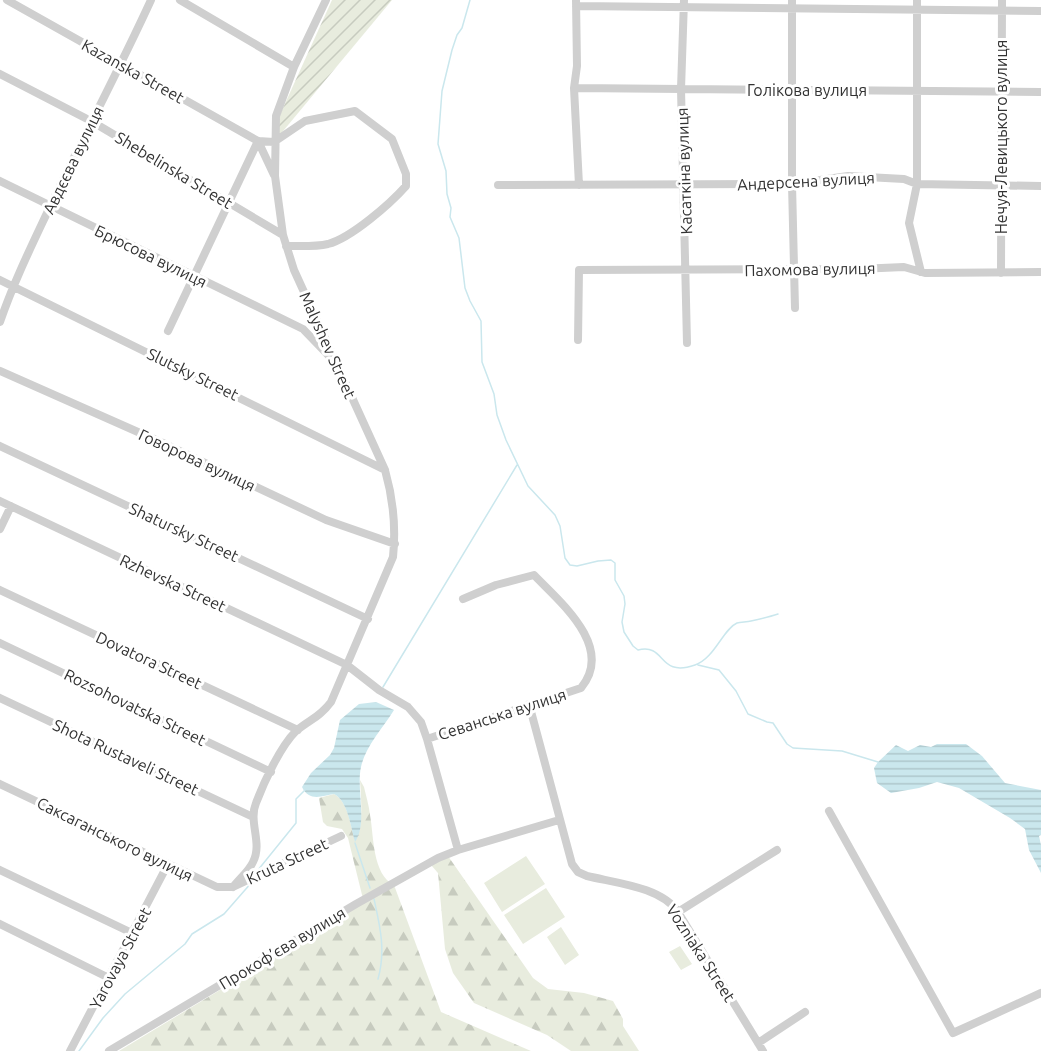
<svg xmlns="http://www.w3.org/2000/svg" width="1041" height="1051" font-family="Ubuntu,sans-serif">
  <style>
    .forest { fill: url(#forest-firs) }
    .garden { fill: url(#garden-furrows) }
    .pitch { fill: #e8ecde }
    .water { fill: url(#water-rules) }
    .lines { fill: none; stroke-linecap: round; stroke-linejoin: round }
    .stream { stroke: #cae7ed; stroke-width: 1.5 }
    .minor { stroke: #cfcfcf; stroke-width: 8 }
    .labels { text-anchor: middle; stroke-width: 6; stroke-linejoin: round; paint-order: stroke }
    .street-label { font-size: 16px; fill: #323232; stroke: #fff }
  </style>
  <defs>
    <pattern id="forest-firs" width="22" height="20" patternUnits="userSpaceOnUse" patternTransform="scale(1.5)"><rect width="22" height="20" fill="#e8ecde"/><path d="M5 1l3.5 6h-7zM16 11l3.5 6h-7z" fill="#c7cbbf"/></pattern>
    <pattern id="garden-furrows" width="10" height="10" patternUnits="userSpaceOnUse" patternTransform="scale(1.5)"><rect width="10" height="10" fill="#e8ecde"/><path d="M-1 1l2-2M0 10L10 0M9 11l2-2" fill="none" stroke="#c7cbbf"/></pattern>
    <pattern id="water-rules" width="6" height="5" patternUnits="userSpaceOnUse" patternTransform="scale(1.5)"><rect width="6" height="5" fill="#cae7ed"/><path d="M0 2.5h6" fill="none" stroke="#aec7cc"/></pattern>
  </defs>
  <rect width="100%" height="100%" fill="#fff"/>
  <path class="forest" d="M 360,780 L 364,787 C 366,796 369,805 370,815 C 374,836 372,874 394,885 L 441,1012 L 531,1051 L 119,1051 L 364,903 L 348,838 L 342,829 L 327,826 L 323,822 L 319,798 L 334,794 C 348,801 351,827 355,841 C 364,829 361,796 360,780 Z
    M 448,856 L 533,978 L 548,989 L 584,993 L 613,1001 L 623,1019 L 623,1026 L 639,1051 L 571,1051 L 547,1035 L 474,1003 L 453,973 L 445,949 L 438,873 L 431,865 Z"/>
  <path class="garden" d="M 332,0 L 392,0 L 274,142 L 278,119 Z"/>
  <path class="pitch" d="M 526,856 L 545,884 L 502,912 L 484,883 Z
    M 546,888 L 565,917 L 523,944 L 504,915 Z
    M 561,927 L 579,955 L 565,965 L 547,937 Z
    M 680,946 L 692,964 L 681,970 L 669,952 Z"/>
  <path class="water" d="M 376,702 L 394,710 C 383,728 365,747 361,767 C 356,789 368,823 355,842 C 351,828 348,801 334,794 C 322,796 309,802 302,787 L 311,773 L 330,755 L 334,748 L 340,720 L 359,704 Z
    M 937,744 L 966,744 L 982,756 L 1005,783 L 1041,790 L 1041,835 L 1039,836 L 1041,845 L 1041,873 L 1029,850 L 1025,829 L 1010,818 L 959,788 L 937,782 L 919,788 L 891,793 L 877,783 L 874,768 L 878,762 L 896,745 L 908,751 L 920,745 L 931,747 Z"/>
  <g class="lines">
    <path class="stream" d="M 470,0 L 462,28 L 457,35 L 452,50 L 442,91 L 438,144 L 446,171 L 447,194 L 451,208 L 450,217 L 459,238 L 465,288 L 470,301 L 481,321 L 482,362 L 494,394 L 497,415 L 506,440 L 528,486 L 555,515 L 560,526 L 565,558 L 570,565 L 577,566 L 598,561 L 611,560 L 615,563 L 615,580 L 624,596 L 625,604 L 622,622 L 624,632 L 633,646 L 638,650 C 667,643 657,678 695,665 C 715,658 723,629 737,623 C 741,622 747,622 751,621 C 760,619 769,617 778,614
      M 698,665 L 719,670 L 736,691 L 748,714 L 767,722 L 773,723 L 787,744 L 793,748 L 842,751 L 878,762
      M 383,687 L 517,465
      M 355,843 L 370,888
      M 258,870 L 296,823 L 296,799 L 305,790
      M 374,899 C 380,926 386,951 378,979
      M 79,1051 L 103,1018 L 125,994 L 185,944 L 192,934 L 224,914 L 252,882"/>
    <path class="minor" d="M 7,0 L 258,141 L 274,142
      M 180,0 L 294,67
      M 576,0 L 577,66 L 574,88 L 579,185
      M 684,0 L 681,89 L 687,343
      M 792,0 L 792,184 L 795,308
      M 917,0 L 917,184 L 909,223 L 921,272
      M 576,6 L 1041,11
      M 0,74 L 91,121 L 283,235
      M 574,88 L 1041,92
      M 258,141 L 274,175
      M 274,142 L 305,121 L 355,111 L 392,139 L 406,174 L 406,186 C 390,204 351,238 328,244 C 315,247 300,246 286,246
      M 0,181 L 303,329 L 330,357
      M 498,185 L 792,184 L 848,176 L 904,179 L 917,184 L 1041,186
      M 1001,273 L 1002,0
      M 0,280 L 385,470
      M 0,322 C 13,284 30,249 47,213 C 81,141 118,72 151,0
      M 168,331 L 258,141
      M 578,340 L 579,270 L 858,269 L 904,267 L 925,273 L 1041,272
      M 0,371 L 165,444 L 326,520 L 395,544
      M 0,446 L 368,619
      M 0,501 L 347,665 L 379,690 L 408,707 L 421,722 L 427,739 L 458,850
      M 0,529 L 11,506
      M 0,590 L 298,730
      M 0,643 L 271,772
      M 0,698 L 253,817
      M 529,704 L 572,864 L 578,872 L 587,876 C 616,883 661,887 678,912 L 763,1051
      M 427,739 L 581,688 C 615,647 560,602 534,575 L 496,585 L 463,599
      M 0,784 L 217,887 L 233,887 L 341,836
      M 829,811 L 953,1033 L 1041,993
      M 0,870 L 132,933
      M 233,887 C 239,879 249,871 253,862 C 263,843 248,822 256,803 C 264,782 280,747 296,731 C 309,720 320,717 331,702 L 393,557 C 396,528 393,498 385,470 L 294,270 L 283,235 L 275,176 L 276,116 L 294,67 L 326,0
      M 678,912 L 777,850
      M 0,924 L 109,978
      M 758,1043 L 805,1012
      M 70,1051 L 168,864
      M 109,1051 L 356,904 L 438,858 L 458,850 L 559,820"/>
  </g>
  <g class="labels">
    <g class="street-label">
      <text transform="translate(133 71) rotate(29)" y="6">Kazanska Street</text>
      <text x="807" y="96">Голікова вулиця</text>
      <text transform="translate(1001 137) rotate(-90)" y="6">Нечуя-Левицького вулиця</text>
      <text transform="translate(73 160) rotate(-64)" y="6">Авдєєва вулиця</text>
      <text transform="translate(174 170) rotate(31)" y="6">Shebelinska Street</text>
      <text transform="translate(684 171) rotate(-92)" y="6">Касаткіна вулиця</text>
      <text transform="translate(806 181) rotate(-3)" y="6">Андерсена вулиця</text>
      <text transform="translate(151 256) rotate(26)" y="6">Брюсова вулиця</text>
      <text transform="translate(810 269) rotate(-1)" y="6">Пахомова вулиця</text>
      <text transform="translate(328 345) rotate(66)" y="6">Malyshev Street</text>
      <text transform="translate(193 374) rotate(26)" y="6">Slutsky Street</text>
      <text transform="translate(197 460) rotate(25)" y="6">Говорова вулиця</text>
      <text transform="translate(184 532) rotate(25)" y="6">Shatursky Street</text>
      <text transform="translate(173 583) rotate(25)" y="6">Rzhevska Street</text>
      <text transform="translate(149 660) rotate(25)" y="6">Dovatora Street</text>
      <text transform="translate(135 707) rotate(26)" y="6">Rozsohovatska Street</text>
      <text transform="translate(502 714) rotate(-18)" y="6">Севанська вулиця</text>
      <text transform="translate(126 757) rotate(25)" y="6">Shota Rustaveli Street</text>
      <text transform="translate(115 839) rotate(26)" y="6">Саксаганського вулиця</text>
      <text transform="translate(287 861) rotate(-25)" y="6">Kruta Street</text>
      <text transform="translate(282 948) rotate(-31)" y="6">Прокоф’єва вулиця</text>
      <text transform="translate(701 953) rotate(57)" y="6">Vozniaka Street</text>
      <text transform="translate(120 958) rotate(-62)" y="6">Yarovaya Street</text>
    </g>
  </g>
</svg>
